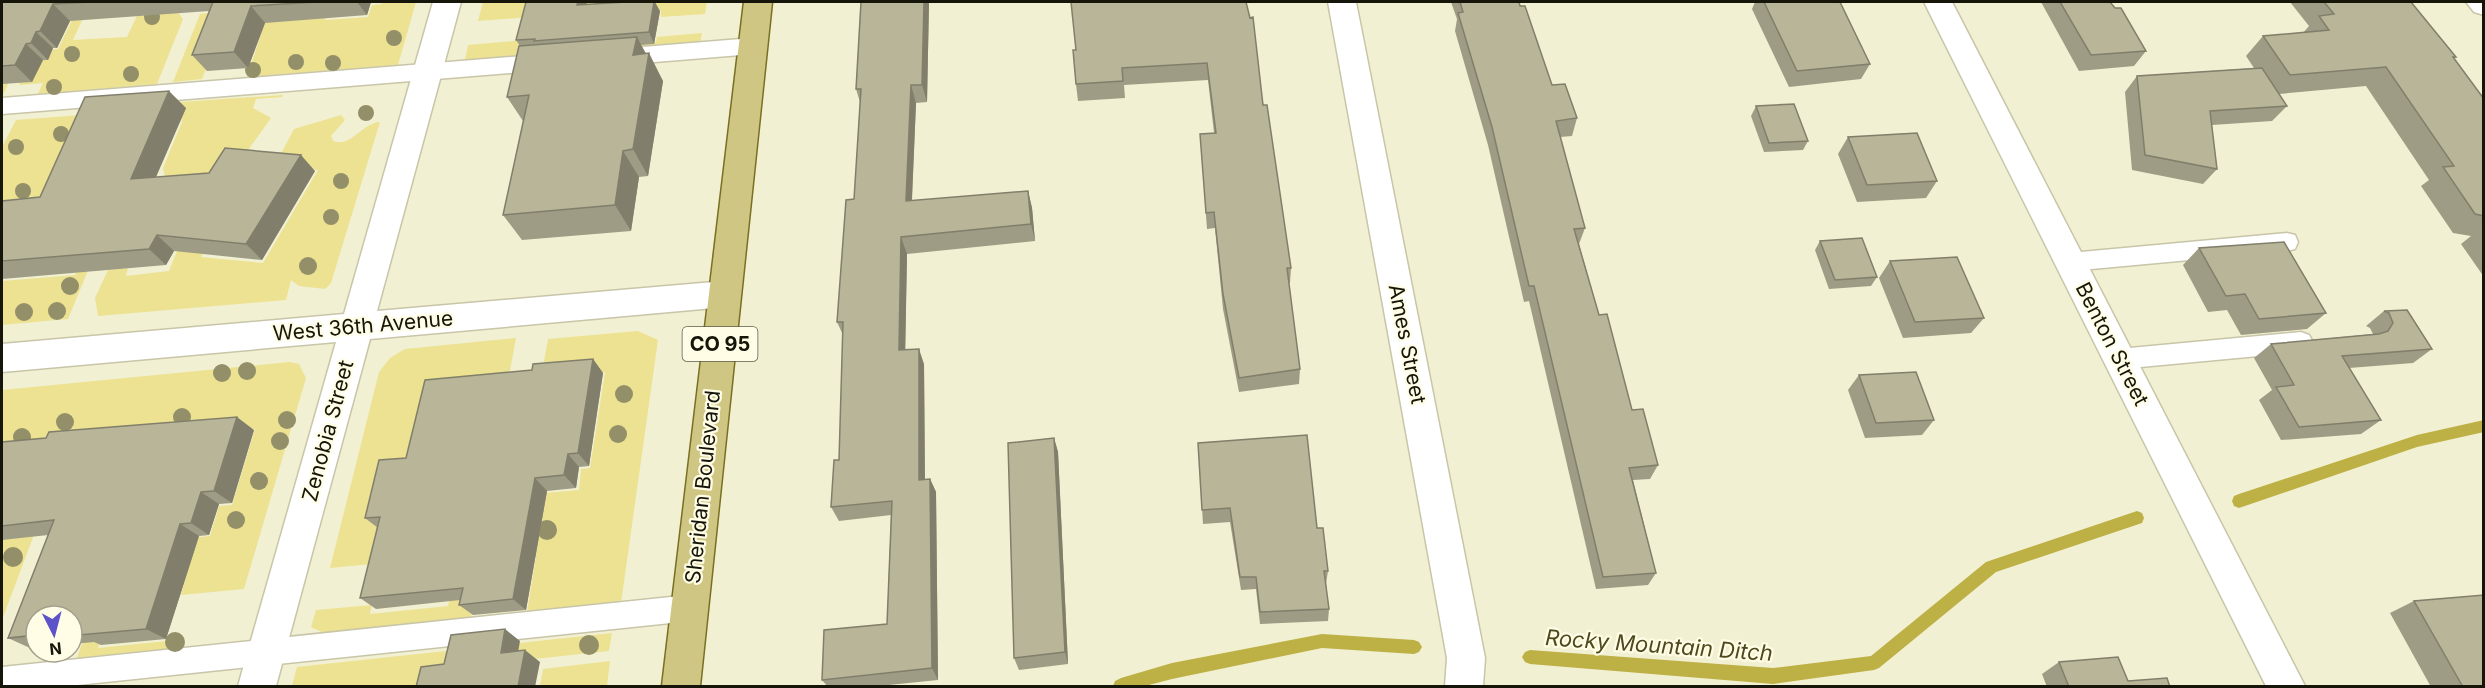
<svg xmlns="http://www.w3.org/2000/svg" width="2485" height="688" font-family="Inter,sans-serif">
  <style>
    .green { fill: #ece291 }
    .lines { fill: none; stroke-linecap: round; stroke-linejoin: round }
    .stream { fill: #bdb045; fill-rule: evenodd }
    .service-casing { stroke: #c8c5a9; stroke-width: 3 }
    .minor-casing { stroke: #c8c5a9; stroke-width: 3 }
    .primary-casing { stroke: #796f22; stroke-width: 3 }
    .service { fill: #fff; fill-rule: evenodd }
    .minor { fill: #fff; fill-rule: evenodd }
    .primary { fill: #cec682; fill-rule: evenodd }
    .tree { fill: #938f69 }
    .wall { fill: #9e9c84 }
    .shaded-wall { fill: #817f6b }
    .building { fill: #b8b599; stroke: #817f6b; stroke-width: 1.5 }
    .labels { text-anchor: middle; stroke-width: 4.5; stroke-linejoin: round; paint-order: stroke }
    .shield { fill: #fffde5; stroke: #5c5b4c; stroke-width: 1.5 }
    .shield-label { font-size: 20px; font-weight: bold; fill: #16150a }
    .street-label { font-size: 21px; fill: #16150a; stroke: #fffde5 }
    .water-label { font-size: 22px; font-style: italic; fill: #4e481d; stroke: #fffde5 }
  </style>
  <rect width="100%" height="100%" fill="#f2f0d2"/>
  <path class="green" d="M 170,2 L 183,19 L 157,84 L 38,94 L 43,83 L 19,85 L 28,66 L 16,67 L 2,97 L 2,41 L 12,52 L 58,49 L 74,16 L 84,16 L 73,40 L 127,37 L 142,5 Z
    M 213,2 L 328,8 L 325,20 L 368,17 L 372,5 L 382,4 L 383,2 L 416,2 L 398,65 L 247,77 L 261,34 L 218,38 L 202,79 L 173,82 L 200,14 L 208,13 Z
    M 483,2 L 580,2 L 529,17 L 478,21 Z
    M 583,2 L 707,2 L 705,14 L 661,17 L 661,10 L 612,14 L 607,46 L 656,42 L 657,37 L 702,33 L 700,45 L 464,64 L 468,45 L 524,40 Z
    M 283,95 L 282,97 L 256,99 L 253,108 L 271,118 L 233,171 L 168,191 L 163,168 L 182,122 L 180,102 Z
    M 94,114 L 155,166 L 161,190 L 2,252 L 2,147 L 16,120 Z
    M 341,115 L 345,120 L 331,136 L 333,141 C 351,148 362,123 380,122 L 331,283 L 325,289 L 299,286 L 291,280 L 286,300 L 98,316 L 95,298 L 108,270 L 128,268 L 126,276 L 169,271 L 181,241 L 208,244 L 201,257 L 263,263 L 318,170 L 275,165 L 294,129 Z
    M 106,227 L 68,319 L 2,325 L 2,281 L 75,275 L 95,228 Z
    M 638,331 L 658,340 L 621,603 L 527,612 L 536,557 L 482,562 L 471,618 L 324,633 L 311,627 L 316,610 L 372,605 L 370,614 L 448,606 L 462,540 L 532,494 L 579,490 L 581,469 L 590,468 L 605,372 L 541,378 L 548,339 Z
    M 516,338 L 508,381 L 417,468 L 390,470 L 376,533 L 389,532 L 382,563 L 330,568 L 379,372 L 390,358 L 405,349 Z
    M 290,362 L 299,364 L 306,378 L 244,589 L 181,595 L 186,576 L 147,580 L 116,593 L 98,648 L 177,640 L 175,648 L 77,658 L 108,568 L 152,542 L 210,536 L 219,506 L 232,505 L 255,429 L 68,444 L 2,620 L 2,390 Z
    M 612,633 L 609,651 L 432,670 L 429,686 L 292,686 L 297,667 Z
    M 610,661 L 607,686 L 540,686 L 543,669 Z"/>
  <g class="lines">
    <path class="stream" d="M 2484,420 L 2484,432 L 2417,447 L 2239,508 L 2234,506 L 2232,501 L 2234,496 L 2239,494 L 2417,435 Z
      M 2137,511 L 2142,513 L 2144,518 L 2142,523 L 1996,572 L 1879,668 L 1874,670 L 1773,684 L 1530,664 L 1525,662 L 1522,657 L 1525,652 L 1530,650 L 1773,668 L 1871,656 L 1986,562 Z
      M 1322,634 L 1414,640 L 1419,642 L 1422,647 L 1419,652 L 1414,654 L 1322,648 L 1172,679 L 1145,686 L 1113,686 L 1115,681 L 1121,678 L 1172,663 Z"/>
    <defs>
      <path id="service" d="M 753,38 L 760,41 L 763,46 L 760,51 L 753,54 L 618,65 L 611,62 L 608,57 L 611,52 L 618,49 Z
        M 547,54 L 554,57 L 557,62 L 554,67 L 547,70 L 2,114 L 2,98 Z
        M 2287,233 L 2295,235 L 2298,242 L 2295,249 L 2287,251 L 2070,271 L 2062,269 L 2058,262 L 2062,255 L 2070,253 Z
        M 2301,332 L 2309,335 L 2313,342 L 2309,349 L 2301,352 L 2119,369 L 2110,366 L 2107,359 L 2110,352 L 2119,349 Z
        M 690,595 L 699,599 L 703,608 L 699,617 L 690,621 L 68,686 L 2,686 L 2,667 Z"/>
      <path id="minor" d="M 433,2 L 461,2 L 377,311 L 725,281 L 736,285 L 741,294 L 736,303 L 725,307 L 370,339 L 276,686 L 238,686 L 336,342 L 2,372 L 2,344 L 344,314 Z
        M 1328,2 L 1356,2 L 1485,658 L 1483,686 L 1445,686 L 1447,658 Z
        M 1924,2 L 1952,2 L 2305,686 L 2266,686 Z
        M 2466,2 L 2484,2 L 2484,15 L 2474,12 Z"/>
      <path id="primary" d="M 744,2 L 772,2 L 700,686 L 662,686 Z"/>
    </defs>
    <use href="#service" class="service-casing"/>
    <use href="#minor" class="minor-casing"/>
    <use href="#primary" class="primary-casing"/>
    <use href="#service" class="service"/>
    <use href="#minor" class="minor"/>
    <use href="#primary" class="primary"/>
  </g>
  <g class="tree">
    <circle cx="152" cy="17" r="8"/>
    <circle cx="394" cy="38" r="8"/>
    <circle cx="72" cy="54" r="8"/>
    <circle cx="296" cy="62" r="8"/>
    <circle cx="333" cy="63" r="8"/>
    <circle cx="253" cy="70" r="8"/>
    <circle cx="131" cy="74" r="8"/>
    <circle cx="54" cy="87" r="8"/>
    <circle cx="366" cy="113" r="8"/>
    <circle cx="61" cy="134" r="8"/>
    <circle cx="16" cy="147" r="8"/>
    <circle cx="341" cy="181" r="8"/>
    <circle cx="23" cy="191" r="8"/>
    <circle cx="331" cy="217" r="8"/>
    <circle cx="308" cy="266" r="9"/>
    <circle cx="70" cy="286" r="9"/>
    <circle cx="57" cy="311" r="9"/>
    <circle cx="24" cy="312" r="9"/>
    <circle cx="247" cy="371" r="9"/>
    <circle cx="222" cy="373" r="9"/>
    <circle cx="624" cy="394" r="9"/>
    <circle cx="182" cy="417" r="9"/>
    <circle cx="287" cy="420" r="9"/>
    <circle cx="65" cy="422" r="9"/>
    <circle cx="618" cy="434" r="9"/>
    <circle cx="22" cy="437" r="9"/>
    <circle cx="280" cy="441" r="9"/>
    <circle cx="259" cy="481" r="9"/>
    <circle cx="236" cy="520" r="9"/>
    <circle cx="547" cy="530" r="10"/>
    <circle cx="13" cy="557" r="10"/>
    <circle cx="175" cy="642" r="10"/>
    <circle cx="589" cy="645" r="10"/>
  </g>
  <path class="wall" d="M 2,2 L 371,2 L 367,15 L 265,23 L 248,68 L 207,71 L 192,55 L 209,11 L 70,21 L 57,48 L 53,48 L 48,60 L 43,60 L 32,82 L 2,84 Z
    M 526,2 L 587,2 L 586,4 L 660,11 L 654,44 L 641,45 L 663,81 L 648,176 L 639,177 L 631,231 L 522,240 L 503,215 L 523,121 L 507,97 L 520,46 L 516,40 Z
    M 861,2 L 929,2 L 927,102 L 916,103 L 912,201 L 1028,191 L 1032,208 L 1035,241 L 907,254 L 905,350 L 924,364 L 925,479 L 930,479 L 936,492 L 938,680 L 869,687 L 828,687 L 822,680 L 887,624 L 891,515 L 839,521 L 831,507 L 839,460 L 843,335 L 837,322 L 854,199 L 860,102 L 856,89 Z
    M 1246,2 L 1291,268 L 1290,283 L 1289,283 L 1300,369 L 1299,384 L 1239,392 L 1223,309 L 1215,228 L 1207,229 L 1200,134 L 1214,133 L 1208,80 L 1124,85 L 1125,98 L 1078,101 L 1076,84 Z
    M 1451,2 L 1519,2 L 1552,85 L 1577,118 L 1572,136 L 1560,137 L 1585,228 L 1579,244 L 1599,315 L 1632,410 L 1658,465 L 1650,479 L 1633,480 L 1656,573 L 1648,585 L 1596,589 L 1529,301 L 1524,302 L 1488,145 L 1455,31 L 1457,19 Z
    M 1755,2 L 1840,2 L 1870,64 L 1861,79 L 1789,87 L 1752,9 Z
    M 2041,2 L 2110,2 L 2146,51 L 2134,66 L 2079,71 Z
    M 2290,2 L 2411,2 L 2456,57 L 2454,59 L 2484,99 L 2484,277 L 2461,244 L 2471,236 L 2453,233 L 2421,186 L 2429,180 L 2366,86 L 2279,94 L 2287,106 L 2272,121 L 2212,125 L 2217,169 L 2203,184 L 2132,170 L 2125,92 L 2137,76 L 2254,68 L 2246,56 L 2263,36 L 2303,33 L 2309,26 Z
    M 1756,106 L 1808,141 L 1803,150 L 1764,152 L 1751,116 Z
    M 186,108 L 156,177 L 315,171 L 262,260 L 174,251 L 166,265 L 2,279 L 2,201 L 40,197 Z
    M 1848,137 L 1937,181 L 1926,198 L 1857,202 L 1838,154 Z
    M 1820,241 L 1877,277 L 1871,286 L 1829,289 L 1815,250 Z
    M 2199,248 L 2326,313 L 2307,329 L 2241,335 L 2227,310 L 2208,312 L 2183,265 Z
    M 1890,261 L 1984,318 L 1971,333 L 1903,338 L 1879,278 Z
    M 2407,310 L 2432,349 L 2413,363 L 2349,368 L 2381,420 L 2361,434 L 2281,440 L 2259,400 L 2272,390 L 2254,358 L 2271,344 L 2373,334 L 2370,328 L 2366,326 L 2384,311 Z
    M 593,359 L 603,373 L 589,466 L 579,467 L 576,488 L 547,491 L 526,610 L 473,615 L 459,605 L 460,600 L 376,609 L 360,598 L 378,528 L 365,518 L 532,370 Z
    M 1859,375 L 1934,420 L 1922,435 L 1865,438 L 1848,390 Z
    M 254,430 L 232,503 L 219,504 L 209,535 L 199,536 L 166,639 L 101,645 L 94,642 L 72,644 L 72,616 L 36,616 L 36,648 L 30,648 L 8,638 L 48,535 L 2,540 L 2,442 L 46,438 Z
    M 1054,438 L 1058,452 L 1068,664 L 1019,670 L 1014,658 Z
    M 1198,443 L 1317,528 L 1328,571 L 1326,584 L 1329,609 L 1328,621 L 1260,624 L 1256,589 L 1241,590 L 1230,522 L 1203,524 Z
    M 2414,601 L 2484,687 L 2431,687 L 2390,613 Z
    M 2059,662 L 2128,681 L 2170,687 L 2047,687 L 2042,674 Z"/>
  <path class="shaded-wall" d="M 357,2 L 371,2 L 367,15 Z
    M 578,2 L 587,2 L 584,17 L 577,5 Z
    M 654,2 L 655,2 L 660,11 L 654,44 L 649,32 Z
    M 924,2 L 929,2 L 927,102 L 922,85 Z
    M 53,4 L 70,21 L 57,48 L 40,31 Z
    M 251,6 L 265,23 L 248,68 L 234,52 Z
    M 36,32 L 53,48 L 48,60 L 31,43 Z
    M 637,37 L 648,58 L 649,53 L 663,81 L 648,176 L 633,149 L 633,55 Z
    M 26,44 L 43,60 L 32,82 L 15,65 Z
    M 911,85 L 916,103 L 911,218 L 906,201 Z
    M 169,91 L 186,108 L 148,195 L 131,179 Z
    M 623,151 L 639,177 L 631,231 L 615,205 Z
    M 301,155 L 315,171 L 262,260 L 246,244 Z
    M 1028,191 L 1032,208 L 1035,241 L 1031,224 Z
    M 157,235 L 174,251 L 166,265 L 149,249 Z
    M 901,237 L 907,254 L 905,365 L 899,350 Z
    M 919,349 L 924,364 L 925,493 L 919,480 Z
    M 593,359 L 603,373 L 589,466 L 578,453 Z
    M 237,417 L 254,430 L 232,503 L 214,491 Z
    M 1054,438 L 1058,452 L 1068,664 L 1065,652 Z
    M 568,454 L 579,467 L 576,488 L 564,475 Z
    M 535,478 L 547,491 L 526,610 L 513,599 Z
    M 930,479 L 936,492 L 938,680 L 932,668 Z
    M 201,492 L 219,504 L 209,535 L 191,523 Z
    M 180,524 L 199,536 L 166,639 L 146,629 Z
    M 505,629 L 520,641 L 516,664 L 501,653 Z
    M 525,650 L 540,662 L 535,687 L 518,687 Z"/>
  <path class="building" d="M 2,2 L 91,2 L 53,4 L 40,31 L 36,32 L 31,43 L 26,44 L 15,65 L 2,66 Z
    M 213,2 L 317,2 L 251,6 L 234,52 L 192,55 Z
    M 526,2 L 578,2 L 577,5 L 626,2 L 654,2 L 649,32 L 534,41 L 535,39 L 516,40 Z
    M 861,2 L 924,2 L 922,85 L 911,85 L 906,201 L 1028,191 L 1031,224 L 901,237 L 899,350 L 919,349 L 919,480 L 930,479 L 932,668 L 822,680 L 824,630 L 887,624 L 892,501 L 831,507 L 834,460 L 839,460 L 843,322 L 837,322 L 846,200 L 854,199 L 861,89 L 856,89 Z
    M 1071,2 L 1246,2 L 1250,18 L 1253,17 L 1263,105 L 1267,105 L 1291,268 L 1287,268 L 1300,369 L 1239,378 L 1223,294 L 1214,212 L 1206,213 L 1200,134 L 1216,133 L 1207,63 L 1122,68 L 1123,81 L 1076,84 L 1073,50 L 1076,50 Z
    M 1460,2 L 1519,2 L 1520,6 L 1525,6 L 1552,85 L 1565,84 L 1577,118 L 1556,121 L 1585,228 L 1574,229 L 1599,315 L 1607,314 L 1632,410 L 1643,409 L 1658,465 L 1629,468 L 1656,573 L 1603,577 L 1534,286 L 1529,286 L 1492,127 L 1458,13 L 1463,12 Z
    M 1764,2 L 1840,2 L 1870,64 L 1797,71 Z
    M 2060,2 L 2110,2 L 2115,8 L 2121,8 L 2146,51 L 2091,55 Z
    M 2324,2 L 2411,2 L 2456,57 L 2453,57 L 2484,99 L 2484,216 L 2475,214 L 2443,167 L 2454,166 L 2386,67 L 2290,75 L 2263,36 L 2329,30 L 2319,16 L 2334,14 Z
    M 637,37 L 633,55 L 649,53 L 633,149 L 623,151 L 615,205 L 503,215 L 529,95 L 507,97 L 519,46 Z
    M 2262,68 L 2287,106 L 2210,111 L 2217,169 L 2145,155 L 2137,76 Z
    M 169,91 L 131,179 L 209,173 L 225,148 L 301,155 L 246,244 L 157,235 L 149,249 L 2,261 L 2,201 L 40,197 L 85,97 Z
    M 1794,104 L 1808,141 L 1769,143 L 1756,106 Z
    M 1917,133 L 1937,181 L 1867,185 L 1848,137 Z
    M 1862,238 L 1877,277 L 1835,280 L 1820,241 Z
    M 2284,242 L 2326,313 L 2259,319 L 2245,294 L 2226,296 L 2199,248 Z
    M 1957,257 L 1984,318 L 1915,322 L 1890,261 Z
    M 2407,310 L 2432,349 L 2342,356 L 2381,420 L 2299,427 L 2276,387 L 2294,385 L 2271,344 L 2379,334 L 2388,331 L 2393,323 L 2389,313 L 2384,311 Z
    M 593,359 L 578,453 L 568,454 L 564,475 L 535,478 L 513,599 L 459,605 L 463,588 L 360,598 L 380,517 L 365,518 L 379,460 L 406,458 L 425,380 L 532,370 L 533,364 Z
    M 1916,372 L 1934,420 L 1876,423 L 1859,375 Z
    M 237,417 L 214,491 L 201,492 L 191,523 L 180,524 L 146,629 L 79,635 L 81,631 L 72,632 L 72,616 L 36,616 L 36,635 L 8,638 L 54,520 L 2,526 L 2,442 L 46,438 L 49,432 Z
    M 1307,435 L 1317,528 L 1323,528 L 1328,571 L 1324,571 L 1329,609 L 1260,612 L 1256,577 L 1240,577 L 1230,508 L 1202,510 L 1198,443 Z
    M 1054,438 L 1065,652 L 1014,658 L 1008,443 Z
    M 2484,595 L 2484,687 L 2463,687 L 2414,601 Z
    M 505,629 L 501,653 L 525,650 L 518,687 L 416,687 L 421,667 L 444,664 L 451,635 Z
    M 2118,657 L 2128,681 L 2167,678 L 2170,687 L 2069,687 L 2059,662 Z"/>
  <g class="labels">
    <rect class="shield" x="682.5" y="327" width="75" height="34" rx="4.5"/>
    <g class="shield-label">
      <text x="720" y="351">CO 95</text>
    </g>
    <g class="street-label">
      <text transform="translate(363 326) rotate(-5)" y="7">West 36th Avenue</text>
      <text transform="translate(1407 344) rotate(79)" y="7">Ames Street</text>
      <text transform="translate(2112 344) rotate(63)" y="7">Benton Street</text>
      <text transform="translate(328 431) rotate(-75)" y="7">Zenobia Street</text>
      <text transform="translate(703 487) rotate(-84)" y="7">Sheridan Boulevard</text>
    </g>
    <g class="water-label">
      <text transform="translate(1659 645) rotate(4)" y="8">Rocky Mountain Ditch</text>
    </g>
  </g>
  <rect width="2485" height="688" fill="none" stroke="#16150a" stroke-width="6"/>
  <g transform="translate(54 634) rotate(174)"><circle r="28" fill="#fffde5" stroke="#a2a08d" stroke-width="1.5"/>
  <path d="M0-4.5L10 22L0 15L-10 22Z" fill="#5d52ca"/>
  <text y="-9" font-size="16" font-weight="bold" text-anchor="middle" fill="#16150a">N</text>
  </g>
</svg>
